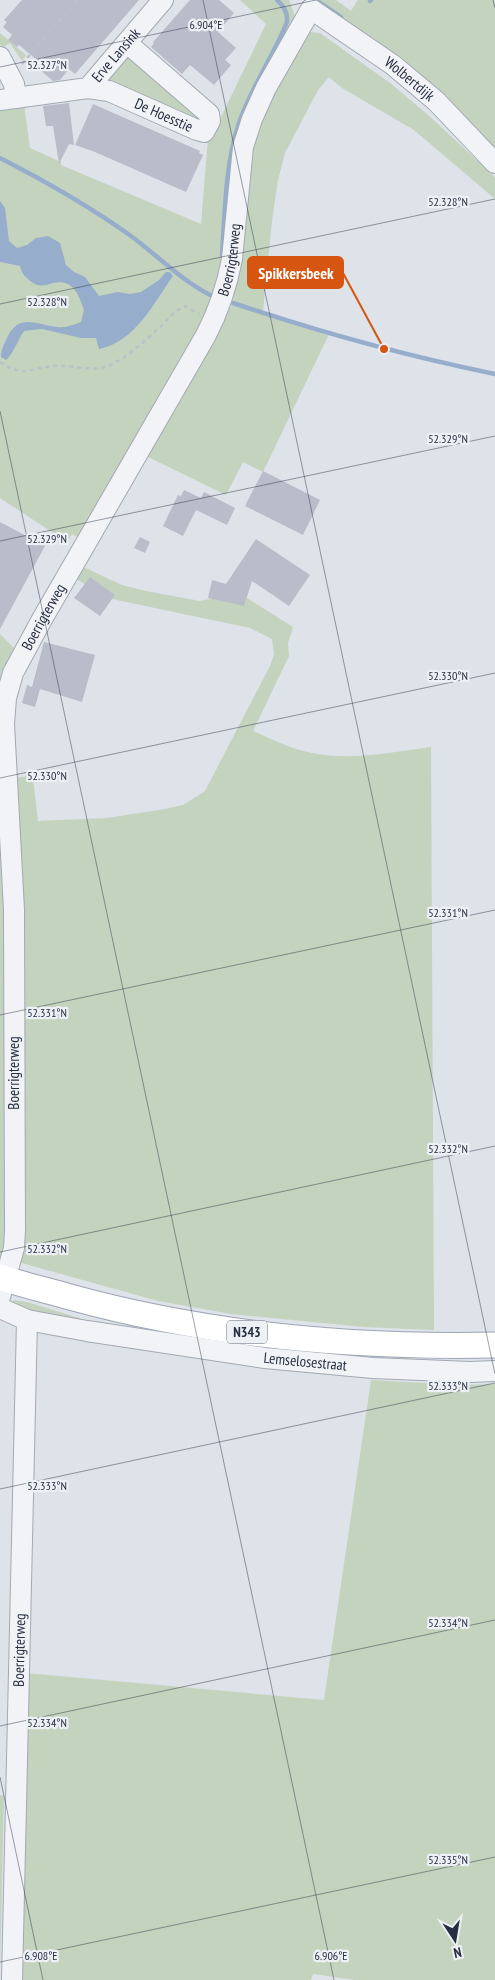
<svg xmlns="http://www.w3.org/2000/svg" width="495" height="1980" font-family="'PT Sans Narrow',sans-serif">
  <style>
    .green { fill: #c3d3be }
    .water { fill: #96aecb }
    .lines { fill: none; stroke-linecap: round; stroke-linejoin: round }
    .stream { stroke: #96aecb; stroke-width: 4.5 }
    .building { fill: #b8bdc9 }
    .minor-casing { stroke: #a3a9b3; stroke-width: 22 }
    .major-casing { stroke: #9ca5b5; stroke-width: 27 }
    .path { stroke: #bcc0c8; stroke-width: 2.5; stroke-dasharray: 4 4; stroke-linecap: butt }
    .minor { stroke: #f1f3f7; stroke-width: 20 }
    .major { stroke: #fff; stroke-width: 25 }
    .ticks { fill: none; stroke: #262f41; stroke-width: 1; stroke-opacity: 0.45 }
    .labels { text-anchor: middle; stroke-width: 4.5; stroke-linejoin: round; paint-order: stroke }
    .shield { fill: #edf1f6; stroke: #626977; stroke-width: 1 }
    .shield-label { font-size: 14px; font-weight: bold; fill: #262f41 }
    .street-label { font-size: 15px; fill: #262f41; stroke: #edf1f6 }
    .ticks-label { font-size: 12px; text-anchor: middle; fill: #262f41; stroke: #edf1f6; stroke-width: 4.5; stroke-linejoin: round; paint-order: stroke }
    .leader { fill: none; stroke: #d55511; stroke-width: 2 }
    .callout-dot { fill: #d55511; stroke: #edf1f6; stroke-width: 2 }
    .callout { fill: #d55511; stroke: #d55511; stroke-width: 2 }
    .callout-label { font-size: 16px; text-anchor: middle; font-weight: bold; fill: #fff }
  </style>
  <rect width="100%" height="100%" fill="#dee2e9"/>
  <path class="green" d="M 240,0 L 289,0 L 294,13 L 295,20 L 263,87 L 220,293 L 83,540 L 72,534 L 67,542 L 0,498 L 0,107 L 24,104 L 30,148 L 61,162 L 61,165 L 201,224 L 208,139 L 221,117 L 266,24 Z
    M 305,0 L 336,0 L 351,11 L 358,0 L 495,0 L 495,155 L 404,69 Z
    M 307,32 L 320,33 L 390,83 L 428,115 L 495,177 L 495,199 L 414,130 L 342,88 L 329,77 L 318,90 L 285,153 L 278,180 L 272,221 L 263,312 L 330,332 L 263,472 L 243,462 L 226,495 L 144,455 L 233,303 L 248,147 L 266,104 Z
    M 0,33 L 26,55 L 22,61 L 10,43 L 2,48 L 0,44 Z
    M 129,56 L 204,122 L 109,85 L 108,77 L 121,60 Z
    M 79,565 L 122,585 L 146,591 L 200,601 L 239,593 L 293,627 L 288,643 L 289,656 L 253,731 C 272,739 291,749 312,753 C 351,761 392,752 431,747 L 434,1330 L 364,1327 L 231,1314 L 158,1301 L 18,1262 L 10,779 L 29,776 L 33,779 L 38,821 L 107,818 L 165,809 L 183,805 L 205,791 L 270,666 L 274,654 L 272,639 L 250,628 L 112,599 L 72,577 Z
    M 0,634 L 18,652 L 11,668 L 13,1228 L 3,1257 L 0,1256 Z
    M 14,1300 L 27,1302 L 115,1329 L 46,1319 L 12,1303 Z
    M 371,1380 L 461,1385 L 495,1384 L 495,1980 L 355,1980 L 313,1974 L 311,1980 L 21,1980 L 26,1673 L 324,1700 Z
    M 0,1795 L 4,1796 L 0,1968 Z"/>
  <path class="water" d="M 0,201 L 5,208 L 9,241 L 17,248 L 27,245 L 36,238 L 48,236 L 60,243 L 66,265 L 74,272 L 85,277 L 99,296 L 118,292 L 130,294 L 141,292 L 159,280 L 166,272 L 170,272 L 173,276 C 154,303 135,342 99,349 L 96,338 L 81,338 L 42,329 L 24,331 C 19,338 12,356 6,360 L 1,357 C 1,349 4,345 7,338 C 19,312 36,325 58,327 C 65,328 73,325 81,322 L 84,310 C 81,302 77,288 68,284 C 52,277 43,294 28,279 C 23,275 22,273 20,266 L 0,262 Z"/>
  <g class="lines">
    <path class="stream" d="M 316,0 L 341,17
      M 370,1 L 371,0
      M 0,158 C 45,181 89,206 131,236 C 158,256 181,280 210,295
      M 222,255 C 225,213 225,167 238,126 C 250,89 273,57 287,22 C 288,13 284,6 277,0
      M 233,303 C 319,332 406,356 495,374"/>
  </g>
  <path class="building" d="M 22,0 L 139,0 L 75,74 L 69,69 L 60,80 L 53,81 L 40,70 L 44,66 L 19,45 L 17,47 L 8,40 L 12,35 L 3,27 L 7,22 L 4,20 Z
    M 190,0 L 219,0 L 234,13 L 218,32 L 236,48 L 225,60 L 231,65 L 214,85 L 190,65 L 182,74 L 151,47 L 154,43 L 153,42 Z
    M 69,103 L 74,145 L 69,144 L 59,164 L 53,126 L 46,126 L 43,106 Z
    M 93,104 L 200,151 L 199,153 L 203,155 L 186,192 L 95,152 L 75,145 Z
    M 263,471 L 320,500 L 303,535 L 245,506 Z
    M 184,490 L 201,498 L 204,492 L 235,508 L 227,525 L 196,510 L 183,536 L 163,526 L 178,495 L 181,496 Z
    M 0,522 L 45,546 L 0,629 Z
    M 140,537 L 150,542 L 145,553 L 134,548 Z
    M 256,539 L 310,575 L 289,606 L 252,581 L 244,606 L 208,598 L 212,580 L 226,584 Z
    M 90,577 L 115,595 L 100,616 L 74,598 Z
    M 44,642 L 95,655 L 82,702 L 40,689 L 35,707 L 22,703 L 27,685 L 32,687 Z"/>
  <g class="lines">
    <defs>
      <g id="minor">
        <path d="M 0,57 L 14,84 L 16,98"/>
        <path id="s1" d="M 88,88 L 109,91 L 197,130 L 204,132 L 210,121 L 209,114 L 127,43"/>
        <path id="s2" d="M 0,100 L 88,88 L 163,0"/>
        <path id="s3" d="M 0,1297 L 14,1248 L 15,1230 L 14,910 L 4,724 L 6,698 L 13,673 L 41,621 L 206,335 C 219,310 227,286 232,259 L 243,147 L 252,119 L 266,88 L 311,9 L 393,65 L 436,101 L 495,163"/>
        <path id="s4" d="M 0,1308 L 27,1320 L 87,1331 L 265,1358 L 373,1368 L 470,1372 L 495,1371"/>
        <path id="s5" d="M 12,1980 L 27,1320"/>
      </g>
      <path id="major" d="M 0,1277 C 23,1285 46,1290 70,1297 C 208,1335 351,1348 495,1345"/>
    </defs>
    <use href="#minor" class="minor-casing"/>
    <use href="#major" class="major-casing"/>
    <path class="path" d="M 22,64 L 77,0
      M 0,362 C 25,379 30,367 55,366 C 70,365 86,370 102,368 C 119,364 143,343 156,331 C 167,321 171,313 185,306 L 199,314"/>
    <use href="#minor" class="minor"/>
    <use href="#major" class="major"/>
  </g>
  <path class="ticks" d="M 203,0 L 495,1374M 493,0 L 495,8M 0,67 L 316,0M 0,304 L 495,199M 0,411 L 334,1980M 0,541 L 495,436M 0,778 L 495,673M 0,1015 L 495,910M 0,1252 L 495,1146M 0,1489 L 495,1383M 0,1726 L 495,1620M 0,1777 L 43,1980M 0,1962 L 495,1857"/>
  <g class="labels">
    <rect class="shield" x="227" y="1320.5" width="40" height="23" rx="4"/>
    <g class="shield-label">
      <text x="247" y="1337">N343</text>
    </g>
    <g class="street-label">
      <text dy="5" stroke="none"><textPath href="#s2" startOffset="132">Erve Lansink</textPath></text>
      <text dy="5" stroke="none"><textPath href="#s3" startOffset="1485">Wolbertdijk</textPath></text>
      <text dy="5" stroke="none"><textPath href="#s1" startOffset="81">De Hoesstie</textPath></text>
      <text dy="5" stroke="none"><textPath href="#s3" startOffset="1096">Boerrigterweg</textPath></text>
      <text dy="5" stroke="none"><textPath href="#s3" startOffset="691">Boerrigterweg</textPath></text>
      <text transform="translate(14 1073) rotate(-90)" y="5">Boerrigterweg</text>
      <text dy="5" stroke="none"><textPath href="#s4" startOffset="311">Lemselosestraat</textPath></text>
      <text dy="5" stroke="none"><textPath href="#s5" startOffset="330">Boerrigterweg</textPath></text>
    </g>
  </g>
  <g class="ticks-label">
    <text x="206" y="29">6.904°E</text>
    <text x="47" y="69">52.327°N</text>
    <text x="448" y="206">52.328°N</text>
    <text x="47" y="306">52.328°N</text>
    <text x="448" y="443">52.329°N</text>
    <text x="47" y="543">52.329°N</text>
    <text x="448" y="680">52.330°N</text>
    <text x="47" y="780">52.330°N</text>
    <text x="448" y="917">52.331°N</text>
    <text x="47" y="1017">52.331°N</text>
    <text x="448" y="1153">52.332°N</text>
    <text x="47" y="1253">52.332°N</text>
    <text x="448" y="1390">52.333°N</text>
    <text x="47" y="1490">52.333°N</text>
    <text x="448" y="1627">52.334°N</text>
    <text x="47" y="1727">52.334°N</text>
    <text x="448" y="1864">52.335°N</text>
    <text x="41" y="1960">6.908°E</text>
    <text x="331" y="1960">6.906°E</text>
  </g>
  <path class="leader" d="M384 349L343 273"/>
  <circle class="callout-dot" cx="384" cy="349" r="5"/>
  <rect class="callout" x="248" y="257" width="95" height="31" rx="5"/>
  <g class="callout-label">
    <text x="296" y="279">Spikkersbeek</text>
  </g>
  <g transform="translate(455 1940) rotate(168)" stroke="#edf1f6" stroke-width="4" paint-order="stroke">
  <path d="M0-4L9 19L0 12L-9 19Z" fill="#262f41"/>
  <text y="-8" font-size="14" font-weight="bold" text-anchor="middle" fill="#262f41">N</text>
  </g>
</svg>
